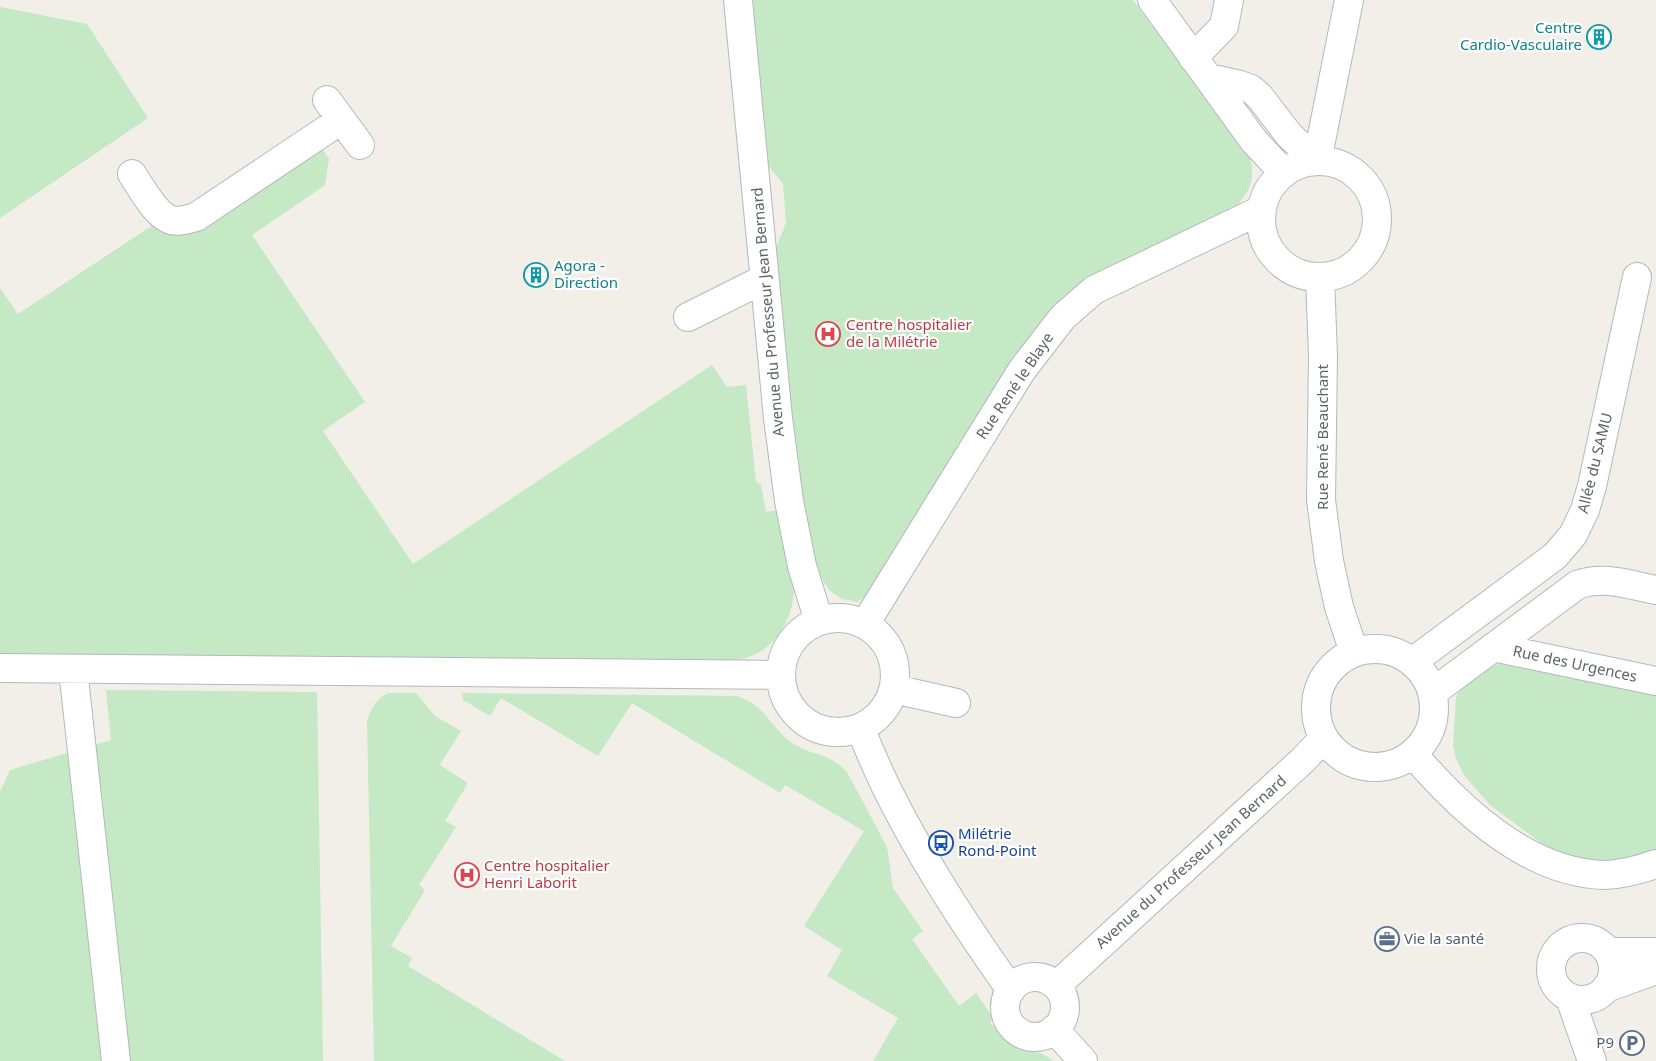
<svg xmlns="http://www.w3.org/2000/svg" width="1656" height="1061" font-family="'Noto Sans',sans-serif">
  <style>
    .green { fill: #c5e8c5 }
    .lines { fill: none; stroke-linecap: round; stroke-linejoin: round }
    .minor-casing { stroke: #b5b8bc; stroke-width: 30 }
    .minor { stroke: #fff; stroke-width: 28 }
    .labels { text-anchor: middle; stroke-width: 4.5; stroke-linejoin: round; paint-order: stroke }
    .culture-label { font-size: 15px; fill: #0d838f; stroke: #fff; text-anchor: end }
    .street-label { font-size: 15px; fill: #5f6368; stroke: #fff }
    .health-label { font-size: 15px; fill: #be3a42; stroke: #fff; text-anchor: start }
    .transit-label { font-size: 15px; fill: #164399; stroke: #fff; text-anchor: start }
    .service-label { font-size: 15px; fill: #4e5e75; stroke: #fff; text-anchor: start }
  </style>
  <rect width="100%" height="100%" fill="#f1efe8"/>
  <path class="green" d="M 751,0 L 1133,0 L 1250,158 C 1256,179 1249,192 1235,208 L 1077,286 L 869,595 L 857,602 L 842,599 L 830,591 L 820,576 L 806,522 L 793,440 L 775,250 L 786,223 L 783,184 L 766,163 Z
    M 0,7 L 87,24 L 148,118 L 0,218 Z
    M 321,147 L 329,159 L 325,185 L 252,235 L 365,402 L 323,431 L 413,564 L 712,365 L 727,387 L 746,385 L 756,482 L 761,485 L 766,512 L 778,510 L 793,581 C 797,609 781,642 756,654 C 748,658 741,659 733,661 L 0,654 L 0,288 L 18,314 L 153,225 Z
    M 1503,662 L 1656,692 L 1656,851 L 1610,863 L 1564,857 L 1540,842 L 1490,805 L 1464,775 L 1456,759 L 1453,745 L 1456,697 L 1460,689 L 1482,671 Z
    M 106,690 L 317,692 L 323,1061 L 0,1061 L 0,792 L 10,770 L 111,740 Z
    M 388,693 L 416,693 L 435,716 L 461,731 L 440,765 L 468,783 L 445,821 L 456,827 L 419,885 L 425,890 L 391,946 L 412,958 L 408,966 L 565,1061 L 374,1061 L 367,720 C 372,709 376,698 388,693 Z
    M 462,693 L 736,696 C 764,703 770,727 792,743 C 812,756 830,753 847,772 L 887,847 L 893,888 L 923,931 L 912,939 L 959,1006 L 976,993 L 993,1018 L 990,1023 L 1019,1050 C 1032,1050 1043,1052 1053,1061 L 873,1061 L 898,1018 L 827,976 L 842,950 L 804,926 L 864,831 L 785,785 L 780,793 L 632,703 L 598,756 L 501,698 L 490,716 L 463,700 Z"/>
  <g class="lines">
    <defs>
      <path id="minor" d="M 738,0 L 778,418 L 789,501 L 802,566 L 819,621
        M 1152,0 L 1254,141 L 1284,173
        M 1193,58 L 1224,26 L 1229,0
        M 1209,78 L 1240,85 L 1251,89 L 1260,97 L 1289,135 L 1317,161
        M 327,100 L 360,145
        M 1317,161 L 1349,0
        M1261 219a58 58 0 1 1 116 0a58 58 0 1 1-116 0Z
        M 132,174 C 141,187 154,213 169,219 C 177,223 188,219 196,217 L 341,120
        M 1320,277 L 1323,356 L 1321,500 L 1329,561 L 1339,607 L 1354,652
        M 688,317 L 764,279
        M781 675a57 57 0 1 1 114 0a57 57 0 1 1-114 0Z
        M 865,624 L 1022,370 L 1063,317 L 1094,290 L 1261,210
        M 1493,647 L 1656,681
        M1316 708a59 59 0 1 1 118 0a59 59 0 1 1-118 0Z
        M 1412,662 L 1555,556 L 1573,535 L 1585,510 L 1592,486 L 1637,277
        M 0,668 L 780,675
        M 73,669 L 116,1061
        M 894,689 L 956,703
        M 1432,693 L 1577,585 C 1604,575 1629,585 1656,590
        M 860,728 C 869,749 878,771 888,791 C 923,861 966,927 1011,990
        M 1413,754 C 1459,808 1527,873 1604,875 C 1622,875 1639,870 1656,864
        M1551 969a31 31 0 1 1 62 0a31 31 0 1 1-62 0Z
        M 1608,952 L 1656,952
        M1005 1007a30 30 0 1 1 60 0a30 30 0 1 1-60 0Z
        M 1057,985 L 1303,760 L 1324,738
        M 1606,988 L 1656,970
        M 1570,998 L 1592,1061
        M 1054,1029 L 1083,1061"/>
    </defs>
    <use href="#minor" class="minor-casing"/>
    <use href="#minor" class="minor"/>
  </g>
  <defs>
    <symbol id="building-ring" viewBox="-11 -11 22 22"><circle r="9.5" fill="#fff" stroke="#0f9aa8" stroke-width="1.5"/><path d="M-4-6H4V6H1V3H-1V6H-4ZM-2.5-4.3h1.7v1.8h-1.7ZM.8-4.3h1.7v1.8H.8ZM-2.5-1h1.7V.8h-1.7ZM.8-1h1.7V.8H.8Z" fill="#0f9aa8"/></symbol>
    <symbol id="hospital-ring" viewBox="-11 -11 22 22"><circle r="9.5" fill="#fff" stroke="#e0444e" stroke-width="1.5"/><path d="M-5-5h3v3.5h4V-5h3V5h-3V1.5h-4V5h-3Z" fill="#e0444e"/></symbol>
    <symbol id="bus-ring" viewBox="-11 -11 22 22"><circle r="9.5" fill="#fff" stroke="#1a4fb4" stroke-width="1.5"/><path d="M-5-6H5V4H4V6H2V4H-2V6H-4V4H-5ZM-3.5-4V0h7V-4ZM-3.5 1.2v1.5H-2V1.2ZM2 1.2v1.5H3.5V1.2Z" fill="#1a4fb4"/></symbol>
    <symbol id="office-ring" viewBox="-11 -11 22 22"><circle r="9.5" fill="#fff" stroke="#5c6f8a" stroke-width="1.5"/><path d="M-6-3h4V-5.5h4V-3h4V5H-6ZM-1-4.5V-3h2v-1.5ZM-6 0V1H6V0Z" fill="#5c6f8a"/></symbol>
    <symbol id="parking-ring" viewBox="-11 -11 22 22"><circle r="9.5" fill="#fff" stroke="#5c6f8a" stroke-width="1.5"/><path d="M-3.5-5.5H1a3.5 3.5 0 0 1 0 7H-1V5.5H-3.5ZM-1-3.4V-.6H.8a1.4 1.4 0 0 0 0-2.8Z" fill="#5c6f8a"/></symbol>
  </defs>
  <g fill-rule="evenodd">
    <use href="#building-ring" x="1585" y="23" width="28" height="28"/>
    <use href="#building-ring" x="522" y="261" width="28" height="28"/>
    <use href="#hospital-ring" x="814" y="320" width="28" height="28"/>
    <use href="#bus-ring" x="927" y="829" width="28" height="28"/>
    <use href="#hospital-ring" x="453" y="861" width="28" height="28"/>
    <use href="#office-ring" x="1373" y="925" width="28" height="28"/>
    <use href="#parking-ring" x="1618" y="1029" width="28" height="28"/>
  </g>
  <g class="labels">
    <g class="culture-label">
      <text x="1582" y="33">Centre<tspan x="1582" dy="17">Cardio-Vasculaire</tspan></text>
      <text x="554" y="271" text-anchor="start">Agora -<tspan x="554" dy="17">Direction</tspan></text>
    </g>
    <g class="street-label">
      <text transform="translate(768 312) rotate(-95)" y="5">Avenue du Professeur Jean Bernard</text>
      <text transform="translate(1015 386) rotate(-56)" y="5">Rue René le Blaye</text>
      <text transform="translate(1323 437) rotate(-90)" y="5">Rue René Beauchant</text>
      <text transform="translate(1595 463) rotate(-76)" y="5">Allée du SAMU</text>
      <text transform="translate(1575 664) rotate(12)" y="5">Rue des Urgences</text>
      <text transform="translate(1191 862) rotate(-42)" y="5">Avenue du Professeur Jean Bernard</text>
    </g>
    <g class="health-label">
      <text x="846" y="330">Centre hospitalier<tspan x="846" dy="17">de la Milétrie</tspan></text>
      <text x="484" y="871">Centre hospitalier<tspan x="484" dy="17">Henri Laborit</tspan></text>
    </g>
    <g class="transit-label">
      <text x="958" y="839">Milétrie<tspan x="958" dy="17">Rond-Point</tspan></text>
    </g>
    <g class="service-label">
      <text x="1404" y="944">Vie la santé</text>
      <text x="1614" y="1048" text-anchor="end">P9</text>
    </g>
  </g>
</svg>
